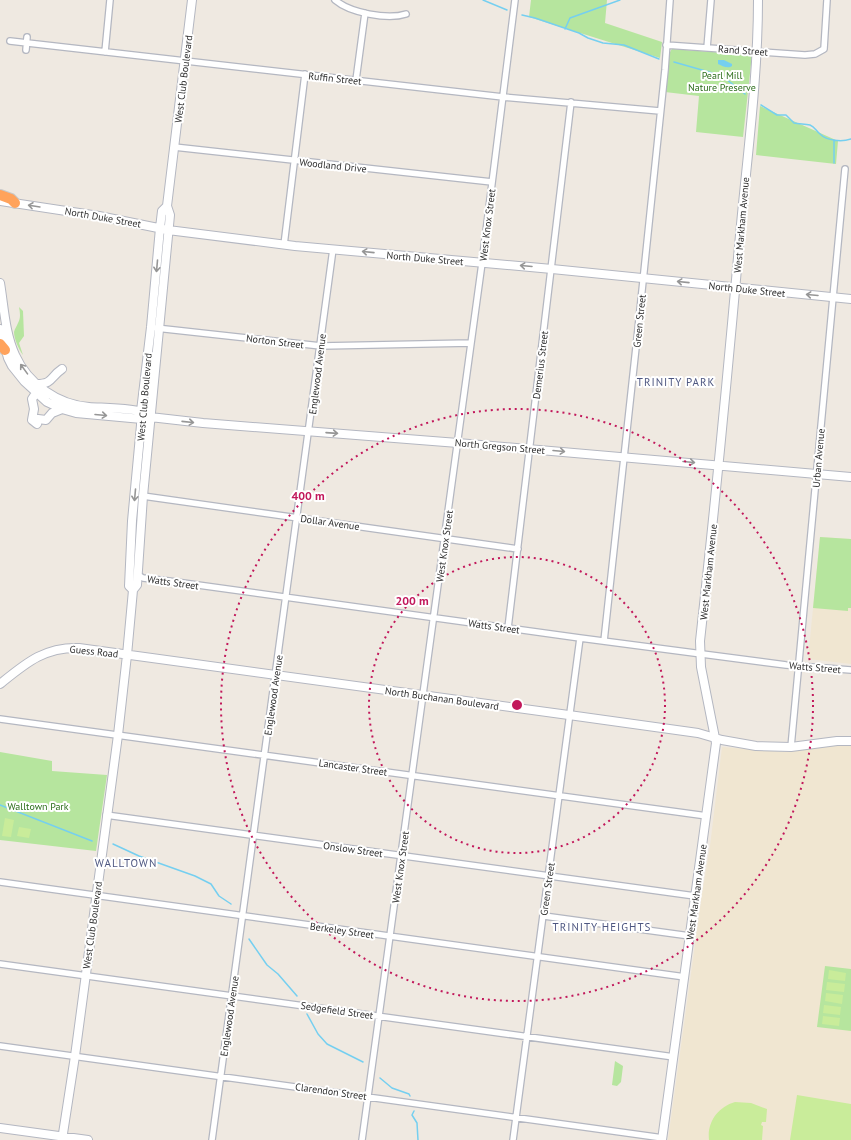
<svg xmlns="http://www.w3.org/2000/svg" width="851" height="1140" font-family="'PT Sans',sans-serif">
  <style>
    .education { fill: #f0e6d1 }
    .green { fill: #b6e59e }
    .pitch { fill: #c9ec9a }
    .water { fill: #75cff0 }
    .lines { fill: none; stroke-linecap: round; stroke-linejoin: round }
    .stream { stroke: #75cff0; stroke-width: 1.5 }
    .street-casing { stroke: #b4b7c1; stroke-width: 8 }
    .secondary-casing { stroke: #b4b7c1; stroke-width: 10 }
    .highway-casing { stroke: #c9c9c9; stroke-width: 12 }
    .street { stroke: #fff; stroke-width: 5.5 }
    .secondary { stroke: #fff; stroke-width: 8 }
    .highway { stroke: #ffa35c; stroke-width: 10 }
    .oneway { stroke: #969696 }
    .ring { fill: none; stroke: #c2185b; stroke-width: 2; stroke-dasharray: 2 4 }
    .labels { text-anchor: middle; stroke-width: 4; stroke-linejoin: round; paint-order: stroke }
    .street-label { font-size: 10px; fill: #2e2e2e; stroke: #fff }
    .park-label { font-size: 10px; fill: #2c6e1b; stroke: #fff }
    .neighbourhood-label { font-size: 11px; letter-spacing: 1px; fill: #4d5680; stroke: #fff }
    .centre { fill: #c2185b; stroke: #fff; stroke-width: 2 }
    .ring-label { font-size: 12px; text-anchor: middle; font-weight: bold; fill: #c2185b; stroke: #fff; stroke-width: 4; stroke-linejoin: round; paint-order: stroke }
  </style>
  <rect width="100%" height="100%" fill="#efe9e1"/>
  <path class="education" d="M 820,537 L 851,539 L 851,664 L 808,659 Z
    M 837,744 L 851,744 L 851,1140 L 668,1140 L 702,894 L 710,846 L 722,747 L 785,752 Z"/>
  <path class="green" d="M 531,0 L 607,0 L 605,23 L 662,42 L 660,58 L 529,17 Z
    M 672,49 L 752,55 L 743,137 L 696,132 L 699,96 L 665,92 C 666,83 666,55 672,49 Z
    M 760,106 L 838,141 L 836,164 L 756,155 Z
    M 19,307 L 23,311 L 24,336 L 19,343 L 23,355 C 19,350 14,339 14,332 C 15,328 17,326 18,323 C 21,318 20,312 19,307 Z
    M 820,537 L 851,539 L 851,608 L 848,608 L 848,611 L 813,608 Z
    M 0,752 L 52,761 L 52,771 L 107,775 L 96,851 L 0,840 Z
    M 825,966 L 851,969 L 851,1031 L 817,1027 Z
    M 615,1061 L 623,1066 L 621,1082 L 617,1086 L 612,1085 Z"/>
  <path class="pitch" d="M 5,818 L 14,820 L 11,837 L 2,836 Z
    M 19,827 L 31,829 L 29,838 L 17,836 Z
    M 829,970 L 846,973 L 845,981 L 828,979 Z
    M 827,982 L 845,984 L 844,992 L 826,990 Z
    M 826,993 L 843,995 L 842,1004 L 825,1001 Z
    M 824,1005 L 841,1007 L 840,1015 L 823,1013 Z
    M 823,1016 L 840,1018 L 839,1026 L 822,1024 Z
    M 797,1095 L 851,1104 L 851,1140 L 790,1140 Z
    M 735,1102 L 751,1103 L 767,1109 L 766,1122 L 762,1122 L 761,1125 L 763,1126 L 762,1140 L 709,1140 C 707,1122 718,1107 735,1102 Z"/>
  <path class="water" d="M 718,60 L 724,60 L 732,64 L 732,66 C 728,69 722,66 718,64 Z"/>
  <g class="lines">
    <path class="stream" d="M 483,0 L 507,10
      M 522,15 L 535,18 L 579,33 L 588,38 L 603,43 L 624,45 L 659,59
      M 565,29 L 570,18 L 620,0
      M 674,62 L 709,72 L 726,79 L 745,94
      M 761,105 L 777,115 L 786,115 L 794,123 C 799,124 805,124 810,125 C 815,127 816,131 820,134 C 827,141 842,142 851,139
      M 834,140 L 834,163
      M 0,805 L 92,841
      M 113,844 L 139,856 L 195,876 L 211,884 L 219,896 L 231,904
      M 249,939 L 267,965 L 278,974 L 297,996
      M 307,1014 L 318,1034 L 327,1044 L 363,1062
      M 380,1078 L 392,1088 L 409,1094 L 410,1096
      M 414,1111 L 412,1115 L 417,1123 L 418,1140"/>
    <defs>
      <path id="street" d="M 335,0 C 350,13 388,20 406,14
        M 10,41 L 503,97 L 660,111
        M 666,45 L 805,55 L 815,54 L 824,49 L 827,0
        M 707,48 L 711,0
        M 26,50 L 27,37
        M 105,52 L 110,0
        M 356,80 L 365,13
        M 174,147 L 492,182
        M 284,245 L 305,74
        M 156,328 L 321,346 L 471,343
        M 143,496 L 518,549
        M 138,575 L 143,578 L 169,581 L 580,638 L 786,665 L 851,670
        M 508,628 L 571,102
        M 604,641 L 638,329 L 665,70 L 670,0
        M 0,719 L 707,816
        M 791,747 L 845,169
        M 106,815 L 695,896
        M 0,882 L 685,977
        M 544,916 L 690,936
        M 0,964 L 674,1057
        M 0,1046 L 663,1138
        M 212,1140 L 333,249
        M 362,1140 L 482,263 L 515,0
        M 513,1140 L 580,638"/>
      <path id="secondary" d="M 0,201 L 99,216 L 168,230 L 295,246 L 552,269 L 851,299
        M 0,283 C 4,307 5,333 15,355 C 28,384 58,405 89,407 C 102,408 135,408 144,413
        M 0,329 L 8,358 L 12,366 L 24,381 L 47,402 L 62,409 L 76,413 L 142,419 L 150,417 L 203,423 L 458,443 L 851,477
        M 37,384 C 53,384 50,377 62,369
        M 36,393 L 32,399 L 34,409 L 32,420 L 37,424
        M 38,419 L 46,420 L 52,413 L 62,409
        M 133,590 L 129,586 L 132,521 L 141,425 L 141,411 L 151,327 L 160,228 L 162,211 L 167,206
        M 0,684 C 26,663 44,647 79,648 L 576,716 L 698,733 L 722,740 L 756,746 L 791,747 L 837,741 L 851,741
        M 0,1128 L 88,1140
        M 62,1140 L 75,1056 L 118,735 L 127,655 L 133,590 L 137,585 L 143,496 L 170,215 L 167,206 L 192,0
        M 662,1140 L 716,743 L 701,667 L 700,641 C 715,506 728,371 740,235 C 747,157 758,79 758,0"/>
      <path id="highway" d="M 0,195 L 11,199 L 15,203
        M 0,344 L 5,350"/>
    </defs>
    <use href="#street" class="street-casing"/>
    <use href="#secondary" class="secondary-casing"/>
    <use href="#highway" class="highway-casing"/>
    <use href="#street" class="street"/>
    <use href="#secondary" class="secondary"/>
    <use href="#highway" class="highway"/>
  </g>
  <defs><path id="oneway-shaft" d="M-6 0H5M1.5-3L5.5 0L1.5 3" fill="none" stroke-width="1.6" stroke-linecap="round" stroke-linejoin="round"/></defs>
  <g class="oneway">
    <use href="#oneway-shaft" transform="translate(34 206) rotate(-171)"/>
    <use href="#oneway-shaft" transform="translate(368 252) rotate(-174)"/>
    <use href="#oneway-shaft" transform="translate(157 266) rotate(95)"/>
    <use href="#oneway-shaft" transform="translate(526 266) rotate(-175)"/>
    <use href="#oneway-shaft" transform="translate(683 282) rotate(-174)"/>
    <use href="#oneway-shaft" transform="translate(812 295) rotate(-175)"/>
    <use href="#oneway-shaft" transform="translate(24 369) rotate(-126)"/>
    <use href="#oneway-shaft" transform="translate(101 415) rotate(5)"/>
    <use href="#oneway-shaft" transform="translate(188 422) rotate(6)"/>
    <use href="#oneway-shaft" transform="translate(332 433) rotate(4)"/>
    <use href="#oneway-shaft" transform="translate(559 451) rotate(5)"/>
    <use href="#oneway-shaft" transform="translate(689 462) rotate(5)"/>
    <use href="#oneway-shaft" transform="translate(135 495) rotate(95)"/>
  </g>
  <g class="ring">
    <circle cx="517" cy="705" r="148"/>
    <circle cx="517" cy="705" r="296"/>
  </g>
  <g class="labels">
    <g class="street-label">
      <text transform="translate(743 50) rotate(4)" y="4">Rand Street</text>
      <text transform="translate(335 78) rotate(6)" y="4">Ruffin Street</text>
      <text transform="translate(183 79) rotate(-83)" y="4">West Club Boulevard</text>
      <text transform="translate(333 165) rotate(6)" y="4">Woodland Drive</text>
      <text transform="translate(103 217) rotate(10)" y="4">North Duke Street</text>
      <text transform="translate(487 225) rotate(-83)" y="4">West Knox Street</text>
      <text transform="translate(741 225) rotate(-85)" y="4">West Markham Avenue</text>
      <text transform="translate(425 258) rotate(5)" y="4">North Duke Street</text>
      <text transform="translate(747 289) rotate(6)" y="4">North Duke Street</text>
      <text transform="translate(639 321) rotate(-84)" y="4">Green Street</text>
      <text transform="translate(275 341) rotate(7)" y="4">Norton Street</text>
      <text transform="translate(540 365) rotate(-83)" y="4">Demerius Street</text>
      <text transform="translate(317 374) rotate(-83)" y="4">Englewood Avenue</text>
      <text transform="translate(144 397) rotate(-85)" y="4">West Club Boulevard</text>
      <text transform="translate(500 446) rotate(5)" y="4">North Gregson Street</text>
      <text transform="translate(818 458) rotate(-85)" y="4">Urban Avenue</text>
      <text transform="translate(330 522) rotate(8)" y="4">Dollar Avenue</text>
      <text transform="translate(444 546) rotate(-82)" y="4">West Knox Street</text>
      <text transform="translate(708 572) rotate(-84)" y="4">West Markham Avenue</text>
      <text transform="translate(173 582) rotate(8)" y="4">Watts Street</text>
      <text transform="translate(494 626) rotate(8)" y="4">Watts Street</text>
      <text transform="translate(94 651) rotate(6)" y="4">Guess Road</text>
      <text transform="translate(815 667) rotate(5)" y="4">Watts Street</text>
      <text transform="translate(273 695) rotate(-82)" y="4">Englewood Avenue</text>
      <text transform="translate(442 698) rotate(8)" y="4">North Buchanan Boulevard</text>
      <text transform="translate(353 767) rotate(8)" y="4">Lancaster Street</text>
      <text transform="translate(353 849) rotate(8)" y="4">Onslow Street</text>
      <text transform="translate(400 867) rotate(-82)" y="4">West Knox Street</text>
      <text transform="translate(547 889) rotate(-82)" y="4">Green Street</text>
      <text transform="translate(696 892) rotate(-82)" y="4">West Markham Avenue</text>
      <text transform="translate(92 925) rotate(-82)" y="4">West Club Boulevard</text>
      <text transform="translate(342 930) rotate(8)" y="4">Berkeley Street</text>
      <text transform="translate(337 1010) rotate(8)" y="4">Sedgefield Street</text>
      <text transform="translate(229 1016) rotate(-82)" y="4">Englewood Avenue</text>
      <text transform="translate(331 1091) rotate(8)" y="4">Clarendon Street</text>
    </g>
    <g class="park-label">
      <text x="722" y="79">Pearl Mill<tspan x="722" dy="12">Nature Preserve</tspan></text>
      <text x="38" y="810">Walltown Park</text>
    </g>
    <g class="neighbourhood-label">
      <text x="676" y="386">TRINITY PARK</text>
      <text x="126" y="867">WALLTOWN</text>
      <text x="602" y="931">TRINITY HEIGHTS</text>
    </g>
  </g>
  <circle cx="517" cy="705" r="6" class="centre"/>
  <g class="ring-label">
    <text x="308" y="500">400 m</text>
    <text x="412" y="605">200 m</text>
  </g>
</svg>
